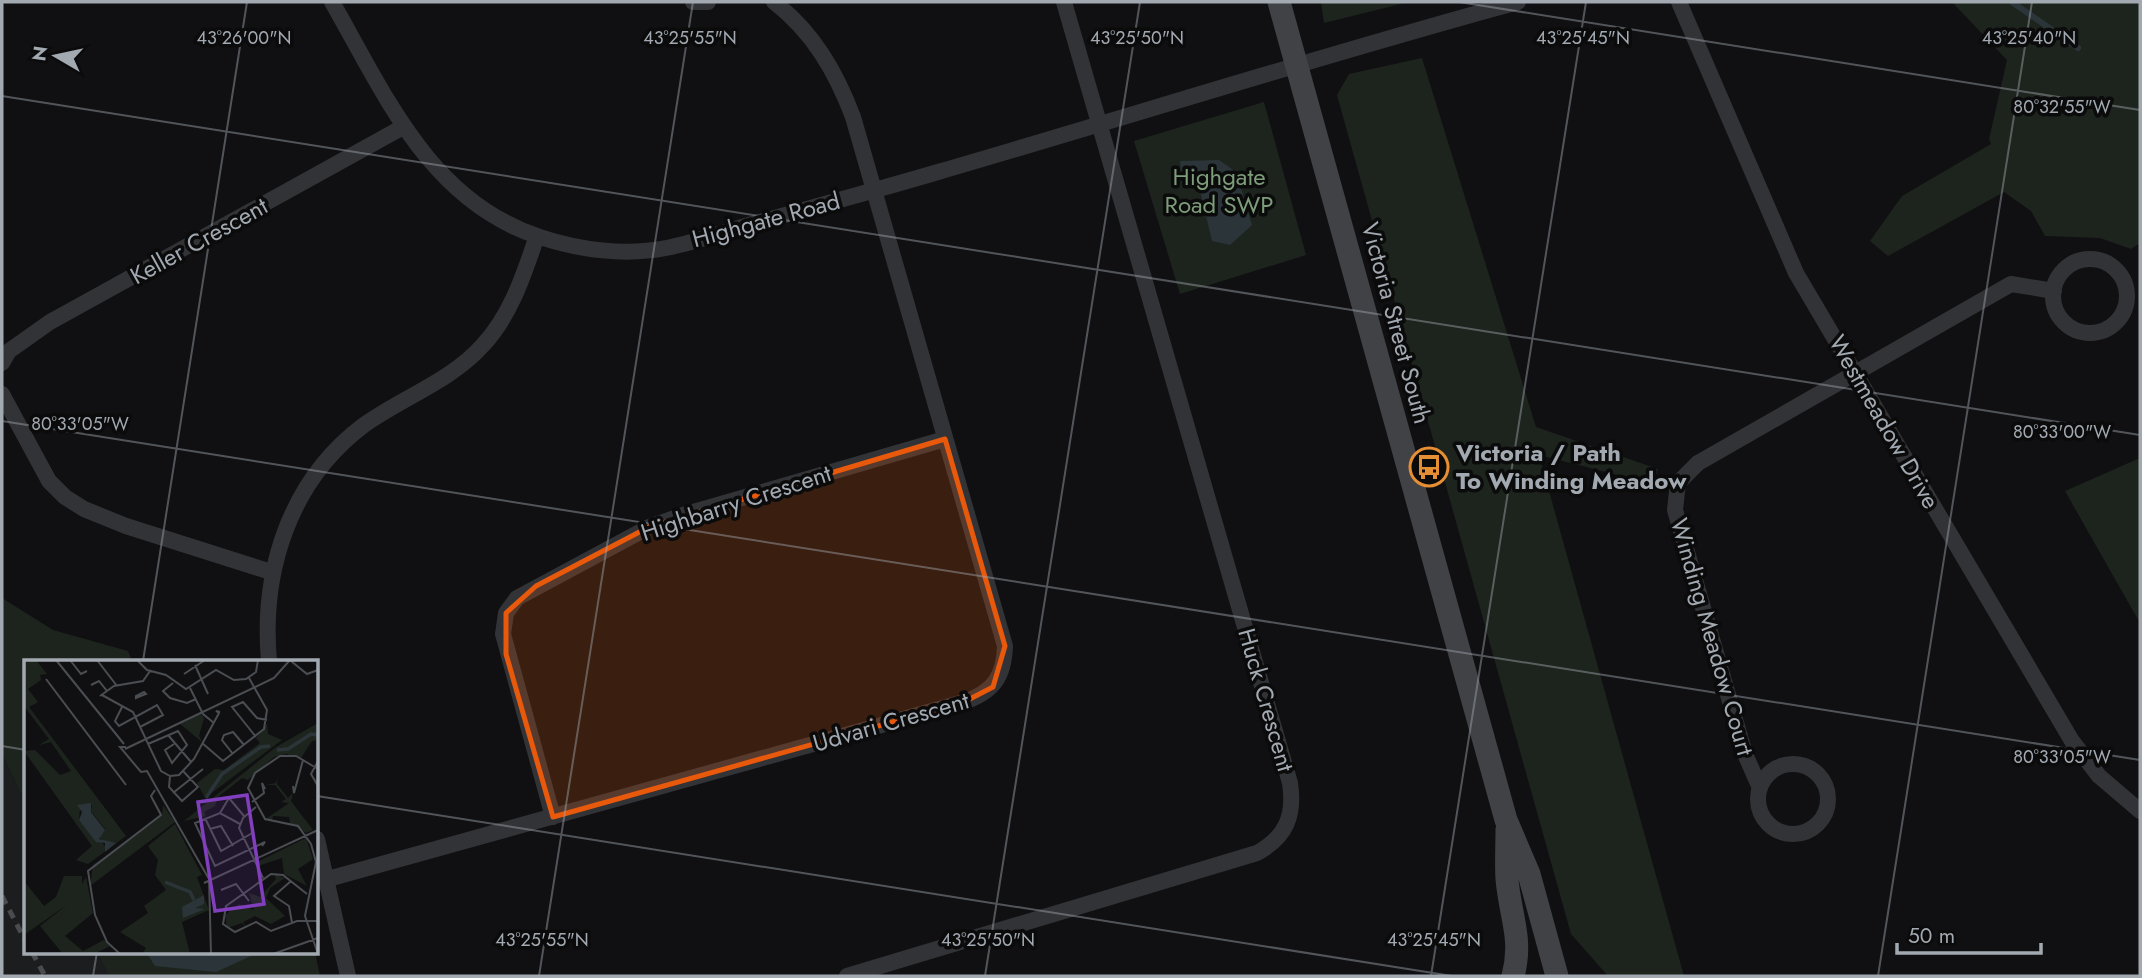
<svg xmlns="http://www.w3.org/2000/svg" width="2142" height="978" font-family="Jost,sans-serif">
  <style>
    .built { fill: #1c1d1e }
    .green { fill: #1d241d }
    .water { fill: #2b3539 }
    .lines { fill: none; stroke-linecap: round; stroke-linejoin: round }
    .stream { stroke: #2b3539; stroke-width: 6 }
    .street { stroke: #323336; stroke-width: 16 }
    .secondary { stroke: #404246; stroke-width: 23 }
    .rail { stroke: #494b4f; stroke-width: 5; stroke-dasharray: 9 7; stroke-linecap: butt }
    .marked { fill: #e8590c; fill-opacity: 0.2; stroke: #e8590c; stroke-width: 5; stroke-linejoin: round }
    .ticks { fill: none; stroke: #a2a9b1; stroke-width: 2; stroke-opacity: 0.45 }
    .labels { text-anchor: middle; stroke-width: 7; stroke-linejoin: round; paint-order: stroke }
    .park-label { font-size: 24px; fill: #7d9c7a; stroke: #0b0b0c }
    .street-label { font-size: 24px; fill: #a2a9b1; stroke: #0b0b0c }
    .poi-label { font-size: 24px; font-weight: bold; fill: #a2a9b1; stroke: #0b0b0c; text-anchor: start }
    .inset-river { fill: none; stroke: #2b3539; stroke-width: 3.5 }
    .inset-road { fill: none; stroke: #4a4d52; stroke-width: 2 }
    .view { fill: #813fbd; fill-opacity: 0.15; stroke: #813fbd; stroke-width: 3.5 }
    .inset-edge { fill: none; stroke: #a2a9b1; stroke-width: 3.5 }
    .ticks-label { font-size: 18px; text-anchor: middle; fill: #a2a9b1; stroke: #0b0b0c; stroke-width: 7; stroke-linejoin: round; paint-order: stroke }
  </style>
  <rect width="100%" height="100%" fill="#101012"/>
  <path class="built" d="M 2,754 L 26,805 L 26,952 L 97,952 L 109,976 L 5,976 L 2,969 Z"/>
  <path class="green" d="M 1321,2 L 1409,2 L 1324,23 Z
    M 1952,2 L 2140,2 L 2140,243 L 2131,249 L 2100,238 L 2045,236 L 2031,211 L 2004,192 L 1888,256 L 1870,241 L 1902,196 L 1991,144 L 1989,139 L 2007,60 Z
    M 1422,58 L 1536,427 L 1658,469 L 1653,484 L 1539,455 L 1684,976 L 1608,976 L 1571,934 L 1337,95 L 1349,74 Z
    M 1264,102 L 1306,255 L 1180,294 L 1134,141 Z
    M 2140,458 L 2140,623 L 2065,491 Z
    M 2,598 L 53,630 L 128,651 L 132,661 L 26,661 L 26,805 L 2,754 Z
    M 97,952 L 315,952 L 320,976 L 109,976 Z"/>
  <path class="water" d="M 1219,160 L 1236,172 L 1252,225 L 1230,245 L 1212,241 L 1199,186 L 1181,170 L 1180,161 Z
    M 146,952 L 260,952 L 216,972 L 155,966 Z"/>
  <g class="lines">
    <path class="stream" d="M 2012,2 L 2078,48"/>
    <path class="street" d="M 332,2 C 385,94 429,201 540,237 C 579,250 625,256 666,248 C 696,242 727,231 756,223 C 817,206 877,190 938,172 C 1131,116 1323,55 1518,2
      M 693,2 L 708,2
      M 1679,2 L 1796,273 L 2072,741 L 2099,776 L 2140,811
      M2053 296a37 37 0 1 1 74 0a37 37 0 1 1-74 0Z
      M 2,363 L 9,351 L 50,322 L 403,127
      M 2,394 L 49,481 L 65,497 L 84,509 L 126,526 L 271,572
      M 269,661 C 261,572 289,481 364,425 C 403,397 451,381 483,345 C 511,315 524,274 537,236
      M1758 799a35 35 0 1 1 70 0a35 35 0 1 1-70 0Z
      M 1760,788 L 1745,754 L 1675,510 L 1678,483 L 1698,463 L 2011,284 L 2054,291
      M 553,817 L 503,634 L 506,613 L 517,598 L 649,527 L 683,515 L 945,439
      M 317,839 L 348,976
      M 328,879 L 964,702 C 993,692 1004,677 1005,646 L 853,117 C 836,72 813,32 774,2
      M 847,976 L 1257,853 C 1286,837 1295,816 1290,783 L 1064,2"/>
    <path class="secondary" d="M 1279,2 L 1506,820 L 1529,874 L 1557,976
      M 1507,830 C 1507,846 1506,863 1507,879 C 1510,916 1523,938 1513,976"/>
    <path class="rail" d="M 2,896 L 26,942
      M 32,952 L 45,976"/>
  </g>
  <path class="marked" d="M 945,439 L 1005,646 L 993,687 L 964,702 L 553,817 L 506,654 L 506,613 L 536,586 L 649,527 Z"/>
  <path class="ticks" d="M 1459,2 L 2140,110M 2,96 L 2140,435M 2,421 L 2140,760M 143,661 L 247,2M 2,746 L 26,750M 317,796 L 1452,976M 93,976 L 97,952M 539,976 L 693,2M 985,976 L 1140,2M 1431,976 L 1586,2M 1878,976 L 2032,2"/>
  <defs>
    <symbol id="bus-ring" viewBox="-11 -11 22 22"><circle r="9.5" fill="#0b0b0c" stroke="#e68e34" stroke-width="1.5"/><path d="M-5-6H5V4H4V6H2V4H-2V6H-4V4H-5ZM-3.5-4V0h7V-4ZM-3.5 1.2v1.5H-2V1.2ZM2 1.2v1.5H3.5V1.2Z" fill="#e68e34"/></symbol>
  </defs>
  <g fill-rule="evenodd">
    <use href="#bus-ring" x="1407" y="445" width="44" height="44"/>
  </g>
  <g class="labels">
    <g class="park-label">
      <text x="1219" y="185">Highgate<tspan x="1219" dy="28">Road SWP</tspan></text>
    </g>
    <g class="street-label">
      <text transform="translate(766 220) rotate(-15)" y="8">Highgate Road</text>
      <text transform="translate(199 241) rotate(-29)" y="8">Keller Crescent</text>
      <text transform="translate(1396 323) rotate(75)" y="8">Victoria Street South</text>
      <text transform="translate(1884 422) rotate(60)" y="8">Westmeadow Drive</text>
      <text transform="translate(736 503) rotate(-18)" y="8">Highbarry Crescent</text>
      <text transform="translate(1712 637) rotate(74)" y="8">Winding Meadow Court</text>
      <text transform="translate(1266 700) rotate(74)" y="8">Huck Crescent</text>
      <text transform="translate(891 722) rotate(-16)" y="8">Udvari Crescent</text>
    </g>
    <g class="poi-label">
      <text x="1456" y="461">Victoria / Path<tspan x="1456" dy="28">To Winding Meadow</tspan></text>
    </g>
  </g>
  <g transform="translate(24 660)">
    <rect width="294" height="294" fill="#101012"/>
    <path d="M 0,0 L 12,0 L 23,14 L 16,15 L 17,20 L 4,29 L 14,42 L 5,47 L 102,176 L 64,204 L 52,200 L 68,186 L 0,91 L 11,90 L 36,115 L 47,111 L 27,82 L 15,85 L 25,79 L 0,46 ZM 68,145 L 67,151 L 81,169 L 74,177 L 88,186 L 81,186 L 55,160 L 56,148 ZM 176,53 L 180,58 L 175,76 L 178,82 L 155,63 ZM 294,63 L 294,80 L 288,81 L 277,98 L 262,94 L 250,97 L 224,120 L 218,118 L 194,137 L 191,146 L 180,152 L 182,156 L 160,161 L 252,87 ZM 243,64 L 244,74 L 258,80 L 181,138 L 173,123 L 191,109 L 200,110 L 236,83 L 232,78 ZM 254,117 L 253,124 L 264,138 L 269,133 L 267,141 L 289,170 L 282,173 L 266,163 L 265,157 L 249,156 L 248,161 L 243,158 L 265,143 L 257,142 L 262,139 L 251,125 L 242,125 L 252,123 ZM 139,145 L 151,162 L 66,226 L 69,205 L 138,155 ZM 151,164 L 178,215 L 173,217 L 185,250 L 158,262 L 166,294 L 118,294 L 122,288 L 96,272 L 124,253 L 120,246 L 142,230 L 131,215 L 134,200 L 124,186 ZM 282,178 L 289,199 L 274,209 L 283,226 L 260,214 L 258,198 L 234,206 L 233,202 ZM 250,214 L 261,218 L 246,228 L 242,238 L 261,256 L 247,264 L 231,256 L 219,262 L 222,267 L 218,263 L 203,268 L 201,255 L 215,244 L 230,250 L 225,233 L 236,237 L 252,219 ZM 40,216 L 58,216 L 58,224 L 62,217 L 69,253 L 41,276 L 59,291 L 80,280 L 86,286 L 70,294 L 39,294 L 16,266 L 44,244 L 0,275 L 0,221 L 20,246 L 32,237 Z" fill="#1d241d" fill-rule="evenodd"/>
    <path d="M 67,143 L 67,152 L 81,170 L 75,179 L 92,183 L 81,192 L 81,183 L 72,182 L 55,160 L 58,152 L 53,145 ZM 180,235 L 180,244 L 171,248 L 181,249 L 159,258 L 158,247 Z" fill="#2b3539"/>
    <path class="inset-river" d="M 253,90 L 264,89 L 287,74 L 294,75M 182,138 L 198,114 L 237,87 L 246,86M 141,222 L 166,232 L 170,240"/>
    <path class="inset-road" d="M 32,0 L 100,84M 46,0 L 57,14 L 63,11M 73,0 L 93,26M 113,0 L 123,10 L 142,15 L 162,29 L 192,10 L 210,20 L 222,19 L 232,12 L 234,0M 267,1 L 283,14 L 294,10M 171,5 L 184,34M 160,14 L 181,0M 22,19 L 102,125M 149,23 L 139,31 L 146,38 L 163,43 L 172,39M 67,25 L 75,21 L 83,31M 166,28 L 179,54 L 190,63M 120,32 L 122,34 L 112,38 L 112,36 ZM 78,35 L 109,52 L 137,111 L 146,116 L 155,115 L 170,99 L 195,53 L 192,51 L 196,52M 76,36 L 90,26 L 119,21 L 126,11M 98,47 L 91,61 L 95,66 L 133,45 L 139,55 L 116,67M 144,75 L 167,102M 232,77 L 208,47 L 219,42 L 233,58 L 243,60M 178,83 L 199,101 L 240,69 L 243,50 L 225,18M 124,84 L 154,71 L 163,85 L 148,103 L 141,90 L 150,84M 102,87 L 96,87 L 117,112 L 123,111 L 185,219 L 187,294M 101,89 L 250,18 L 266,0M 209,94 L 198,80 L 200,75 L 209,72 L 220,85M 294,101 L 287,114 L 294,126M 146,116 L 145,127 L 158,141 L 174,127 L 159,111M 269,126 L 270,133 L 279,100M 149,133 L 179,109M 228,142 L 240,133 L 238,123 L 241,129M 232,147 L 219,158 L 215,168 L 239,218M 196,153 L 205,138 L 220,156M 181,158 L 197,191 L 230,172M 216,164 L 196,153 L 171,163 L 191,206 L 241,182 L 238,186M 186,169 L 197,166 L 209,186M 267,221 L 250,236 L 265,246 L 268,263M 180,223 L 294,170M 197,230 L 212,224 L 225,241M 283,234 L 259,215 L 247,214 L 202,246 L 199,264 L 211,272 L 232,262 L 247,271 L 273,261 L 294,261M 96,294 L 83,282 L 71,255 L 64,211 L 137,155 L 127,136 L 131,130M 249,294 L 294,278M 294,294 L 281,256 L 292,202 L 287,184 L 274,166 L 241,159 L 224,128 L 231,113 L 256,96 L 272,96 L 294,109"/>
    <path class="view" d="M 223,135 L 240,244 L 191,251 L 174,142 Z"/>
    <rect width="294" height="294" class="inset-edge"/>
  </g>
  <g class="ticks-label">
    <text x="244" y="44">43°26'00"N</text>
    <text x="690" y="44">43°25'55"N</text>
    <text x="1137" y="44">43°25'50"N</text>
    <text x="1583" y="44">43°25'45"N</text>
    <text x="2029" y="44">43°25'40"N</text>
    <text x="2062" y="113">80°32'55"W</text>
    <text x="80" y="430">80°33'05"W</text>
    <text x="2062" y="438">80°33'00"W</text>
    <text x="2062" y="763">80°33'05"W</text>
    <text x="542" y="946">43°25'55"N</text>
    <text x="988" y="946">43°25'50"N</text>
    <text x="1434" y="946">43°25'45"N</text>
  </g>
  <rect width="2142" height="978" fill="none" stroke="#a2a9b1" stroke-width="7"/>
  <g transform="translate(56 56) rotate(279)" stroke="#0b0b0c" stroke-width="5" paint-order="stroke">
  <path d="M0-5L12 26L0 18L-12 26Z" fill="#a2a9b1"/>
  <text y="-10" font-size="19" font-weight="bold" text-anchor="middle" fill="#a2a9b1">N</text>
  </g>
  <path d="M1897 943v10h144v-10" fill="none" stroke="#a2a9b1" stroke-width="3.5"/>
  <text x="1908" y="943" font-size="21" fill="#a2a9b1" stroke="#0b0b0c" stroke-width="5" paint-order="stroke">50 m</text>
</svg>
